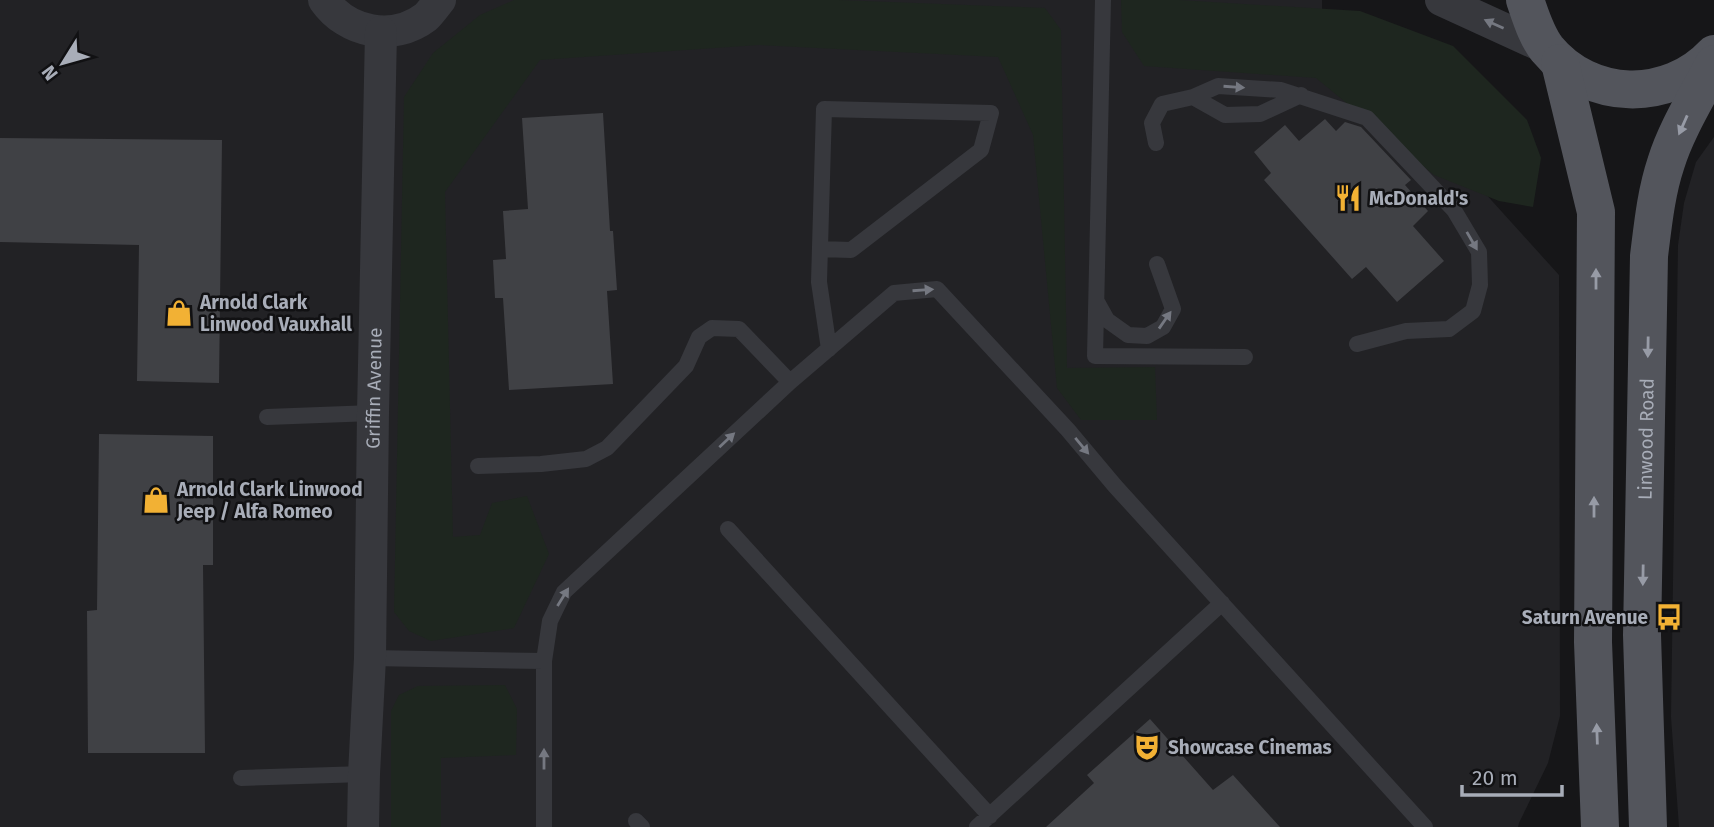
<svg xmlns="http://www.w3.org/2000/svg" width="1714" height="827" font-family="'Fira Sans',sans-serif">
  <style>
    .built { fill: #222225 }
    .green { fill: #1e261f }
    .building { fill: #404145 }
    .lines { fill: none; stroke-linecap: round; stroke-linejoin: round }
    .service { stroke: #37383d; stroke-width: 16 }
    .minor { stroke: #37383d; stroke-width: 32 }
    .primary { stroke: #53555c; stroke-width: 38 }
    .oneway { fill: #757881 }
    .oneway2 { fill: #979ba6 }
    .labels { text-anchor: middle; stroke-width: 5; stroke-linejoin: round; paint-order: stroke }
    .poi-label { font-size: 19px; font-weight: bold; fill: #a8adb8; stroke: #111113; text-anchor: start }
    .street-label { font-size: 19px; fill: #a8adb8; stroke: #111113 }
  </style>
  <rect width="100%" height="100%" fill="#161618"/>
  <path class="built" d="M 0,0 L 1322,0 L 1322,13 L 1559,275 L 1560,716 L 1548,763 L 1519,823 L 1518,827 L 0,827 Z
    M 1714,137 L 1714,827 L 1679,827 L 1671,717 L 1678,245 L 1684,203 L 1696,162 Z"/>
  <path class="green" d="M 514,0 L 839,0 L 1045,8 L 1061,30 L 1067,368 L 1155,367 L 1157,420 L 1081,420 L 1057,388 L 1033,135 L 998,57 L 759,45 L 540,60 L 445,192 L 453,537 L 480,535 L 492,503 L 527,496 L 549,554 L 514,628 L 431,641 L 409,631 L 394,612 L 404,97 L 433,53 L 480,15 Z
    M 1121,0 L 1179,0 L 1360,11 L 1453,46 L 1527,120 L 1541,158 L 1533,207 L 1499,201 L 1434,175 L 1316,78 L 1144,66 L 1122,32 Z
    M 505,685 L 517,709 L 516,755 L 441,758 L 441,827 L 391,827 L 391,711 L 399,695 L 418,686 Z"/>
  <path class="building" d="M 603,113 L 610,231 L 613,231 L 617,290 L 607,291 L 613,384 L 509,390 L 503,298 L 495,298 L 493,260 L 506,259 L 503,211 L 528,209 L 522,118 Z
    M 1325,119 L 1336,131 L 1345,122 L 1361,127 L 1411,180 L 1405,185 L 1428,211 L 1413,226 L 1444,261 L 1397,302 L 1366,267 L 1352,279 L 1264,180 L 1271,173 L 1254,152 L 1285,125 L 1299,141 Z
    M 0,138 L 222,140 L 219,383 L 137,381 L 139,245 L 0,242 Z
    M 99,434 L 213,436 L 213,565 L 203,565 L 205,753 L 88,753 L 87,611 L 97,610 Z
    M 1150,719 L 1213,790 L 1233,775 L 1280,827 L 1046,827 L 1094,783 L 1087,775 Z"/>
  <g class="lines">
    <path class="service" d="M 1103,0 L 1095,356 L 1245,357
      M 1193,97 L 1225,115 L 1260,114 L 1301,95
      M 1156,143 L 1152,123 L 1162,104 L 1193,97 L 1218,86 L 1281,90 L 1367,118 L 1454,210 L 1479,252 L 1480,285 L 1473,311 L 1449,329 L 1406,331 L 1357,344
      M 820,249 L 851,250 L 981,150 L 991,113 L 824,109 L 819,282 L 829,349
      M 1097,302 L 1107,320 L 1128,335 L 1147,336 L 1163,327 L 1173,309 L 1157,264
      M 267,417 L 373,413
      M 478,466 L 541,464 L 586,459 L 607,448 L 686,366 L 699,337 L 712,328 L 739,329 L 790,382
      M 728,529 L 990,816
      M 370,658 L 544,661
      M 241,778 L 364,774
      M 636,821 L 642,827
      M 544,827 L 544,661 L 550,621 L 564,592 L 790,382 L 894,293 L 937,289 L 1068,430 L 1115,486 L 1425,827
      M 977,827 L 1222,603"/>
    <g class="minor">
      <path d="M 324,0 C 347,33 393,42 426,17 C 431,12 436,5 440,0"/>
      <path d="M 1441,0 L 1546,48"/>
      <path id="s1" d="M 363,827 L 364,774 L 370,658 L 373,413 L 381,32"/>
    </g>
    <g class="primary">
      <path d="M 1525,0 C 1531,17 1536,35 1547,49 C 1590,101 1668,103 1714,54"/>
      <path d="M 1560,63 L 1596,212 L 1593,642 L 1600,827"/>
      <path id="s2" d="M 1648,827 L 1642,635 L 1649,256 C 1653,224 1656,193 1666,163 C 1676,130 1698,95 1714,64"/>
    </g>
  </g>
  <defs><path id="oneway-solid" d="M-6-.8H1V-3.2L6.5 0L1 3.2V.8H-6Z" transform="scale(1.75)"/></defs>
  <g class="oneway">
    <use href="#oneway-solid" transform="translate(1494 24) rotate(-156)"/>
    <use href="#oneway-solid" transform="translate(1234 87) rotate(4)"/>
    <use href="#oneway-solid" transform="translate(1472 241) rotate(60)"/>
    <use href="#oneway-solid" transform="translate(923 290) rotate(-4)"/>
    <use href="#oneway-solid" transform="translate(1165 320) rotate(-55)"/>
    <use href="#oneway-solid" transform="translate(727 440) rotate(-43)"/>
    <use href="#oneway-solid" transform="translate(1082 446) rotate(50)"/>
    <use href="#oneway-solid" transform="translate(563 597) rotate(-58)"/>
    <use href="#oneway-solid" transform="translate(544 759) rotate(-90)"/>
  </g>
  <g class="oneway2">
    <use href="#oneway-solid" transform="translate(1683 125) rotate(114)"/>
    <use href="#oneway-solid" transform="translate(1596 279) rotate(-90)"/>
    <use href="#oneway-solid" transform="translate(1648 347) rotate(91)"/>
    <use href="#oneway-solid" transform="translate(1594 507) rotate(-90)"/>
    <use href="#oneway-solid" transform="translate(1643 575) rotate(91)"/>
    <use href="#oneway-solid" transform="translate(1597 734) rotate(-92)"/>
  </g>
  <defs>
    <symbol id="restaurant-bare" viewBox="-9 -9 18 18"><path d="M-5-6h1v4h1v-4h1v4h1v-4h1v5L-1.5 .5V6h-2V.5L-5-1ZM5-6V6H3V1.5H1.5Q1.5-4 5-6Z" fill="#f2b134" stroke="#111113" stroke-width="2.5" paint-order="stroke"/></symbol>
    <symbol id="shop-bare" viewBox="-9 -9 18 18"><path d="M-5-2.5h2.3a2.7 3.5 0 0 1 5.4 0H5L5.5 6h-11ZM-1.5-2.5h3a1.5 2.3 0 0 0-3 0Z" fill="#f2b134" stroke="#111113" stroke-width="2.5" paint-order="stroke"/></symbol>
    <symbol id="bus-bare" viewBox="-9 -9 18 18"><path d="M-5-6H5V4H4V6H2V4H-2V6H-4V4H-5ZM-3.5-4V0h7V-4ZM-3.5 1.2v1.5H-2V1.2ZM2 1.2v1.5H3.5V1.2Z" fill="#f2b134" stroke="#111113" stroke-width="2.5" paint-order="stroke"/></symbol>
    <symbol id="theatre-bare" viewBox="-9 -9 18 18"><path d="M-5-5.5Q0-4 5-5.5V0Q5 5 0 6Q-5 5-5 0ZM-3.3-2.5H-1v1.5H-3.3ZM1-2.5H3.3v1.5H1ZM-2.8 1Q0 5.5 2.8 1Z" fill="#f2b134" stroke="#111113" stroke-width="2.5" paint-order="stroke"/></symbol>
  </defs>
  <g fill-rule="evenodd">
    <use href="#restaurant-bare" x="1329" y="179" width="38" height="38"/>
    <use href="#shop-bare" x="160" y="294" width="38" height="38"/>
    <use href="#shop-bare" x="137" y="481" width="38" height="38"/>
    <use href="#bus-bare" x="1650" y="598" width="38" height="38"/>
    <use href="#theatre-bare" x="1128" y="728" width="38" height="38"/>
  </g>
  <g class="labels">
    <g class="poi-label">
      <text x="1369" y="205">McDonald's</text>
      <text x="200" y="309">Arnold Clark<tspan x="200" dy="22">Linwood Vauxhall</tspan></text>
      <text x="177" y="496">Arnold Clark Linwood<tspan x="177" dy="22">Jeep / Alfa Romeo</tspan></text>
      <text x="1648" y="624" text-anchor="end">Saturn Avenue</text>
      <text x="1168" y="754">Showcase Cinemas</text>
    </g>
    <g class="street-label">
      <text dy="7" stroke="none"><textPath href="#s1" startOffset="439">Griffin Avenue</textPath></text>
      <text dy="7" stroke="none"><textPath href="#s2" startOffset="388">Linwood Road</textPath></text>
    </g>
  </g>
  <g transform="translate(63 63) rotate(233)" stroke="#111113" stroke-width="5" paint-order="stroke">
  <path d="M0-5L12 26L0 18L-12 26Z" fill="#a8adb8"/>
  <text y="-10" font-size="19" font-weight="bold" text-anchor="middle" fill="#a8adb8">N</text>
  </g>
  <path d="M1462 785v10h100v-10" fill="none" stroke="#a8adb8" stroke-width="3.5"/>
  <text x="1472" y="785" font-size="21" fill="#a8adb8" stroke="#111113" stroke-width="5" paint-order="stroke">20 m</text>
</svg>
